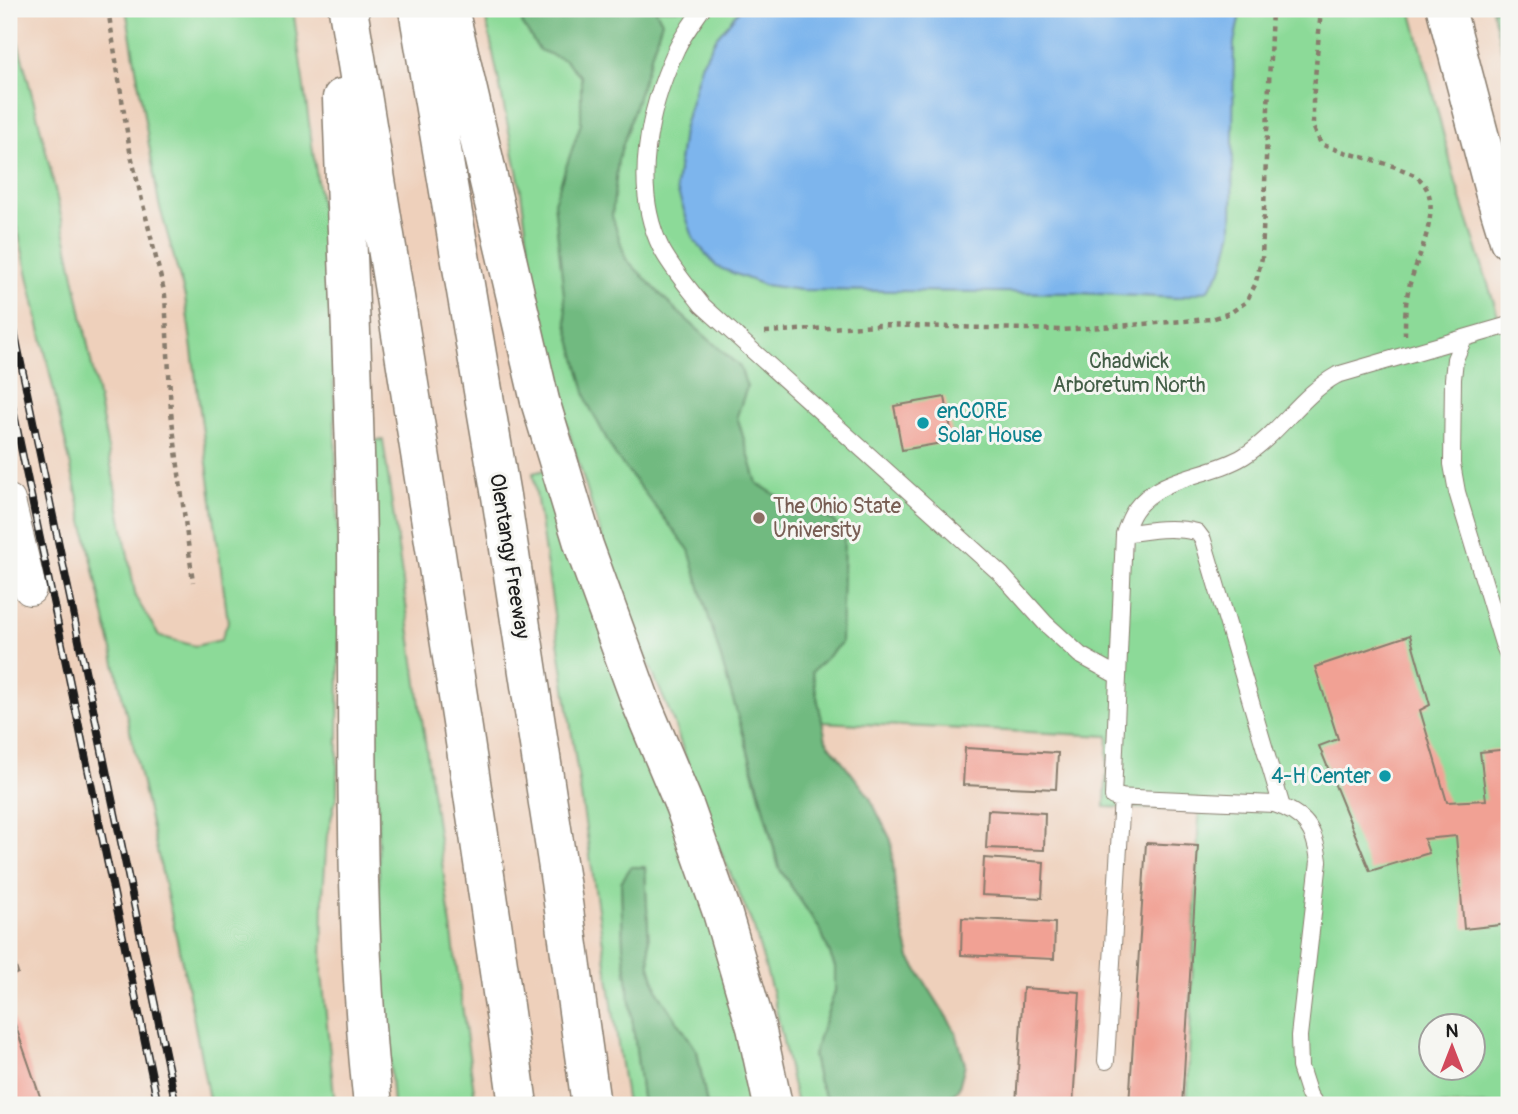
<svg xmlns="http://www.w3.org/2000/svg" width="1518" height="1114" font-family="Pangolin,sans-serif">
  <style>
    .built { fill: #eed0bb; fill-rule: evenodd }
    .green { fill: #8cda98; stroke: #547b5a; stroke-width: 2; fill-rule: evenodd }
    .forest { fill: #71ba80; stroke: #466b4e; stroke-width: 2 }
    .water { fill: #7db5ed; stroke: #4c6884; stroke-width: 2 }
    .building { fill: #f1a194 }
    .lines { fill: none; stroke-linecap: round; stroke-linejoin: round }
    .lane-casing { stroke: #887c6d; stroke-width: 18 }
    .street-casing { stroke: #887c6d; stroke-width: 34 }
    .secondary-casing { stroke: #887c6d; stroke-width: 41 }
    .highway-casing { stroke: #887c6d; stroke-width: 41 }
    .path { stroke: #887c6d; stroke-width: 4.5; stroke-dasharray: 5 5; stroke-linecap: butt }
    .lane { stroke: #fff; stroke-width: 16 }
    .street { stroke: #fff; stroke-width: 32 }
    .secondary { stroke: #fff; stroke-width: 38 }
    .highway { stroke: #fff; stroke-width: 38 }
    .rail-casing { stroke: #1c1c1c; stroke-width: 8 }
    .rail { stroke: #f6f6f2; stroke-width: 5; stroke-dasharray: 16; stroke-linecap: butt }
    .culture-dot { fill: #0f9aa8; stroke: #f6f6f2; stroke-width: 2.5 }
    .education-dot { fill: #8d6e63; stroke: #f6f6f2; stroke-width: 2.5 }
    .labels { text-anchor: middle; stroke-width: 6; stroke-linejoin: round; paint-order: stroke }
    .park-label { font-size: 21px; fill: #435e47; stroke: #f6f6f2 }
    .culture-label { font-size: 21px; fill: #0d838f; stroke: #f6f6f2; text-anchor: start }
    .education-label { font-size: 21px; fill: #785e54; stroke: #f6f6f2; text-anchor: start }
    .street-label { font-size: 21px; fill: #1c1c1c; stroke: #f6f6f2 }
  </style>
  <rect width="100%" height="100%" fill="#f6f6f2"/>
  <filter id="ink" filterUnits="userSpaceOnUse"><feTurbulence type="fractalNoise" baseFrequency=".0143" numOctaves="2"/><feDisplacementMap in="SourceGraphic" scale="14" xChannelSelector="R" yChannelSelector="G"/><feConvolveMatrix kernelMatrix="1 2 1 2 8 2 1 2 1" color-interpolation-filters="sRGB"/></filter>
  <filter id="wash" filterUnits="userSpaceOnUse"><feTurbulence type="fractalNoise" baseFrequency=".00686" numOctaves="4" result="noise"/><feDisplacementMap in="SourceGraphic" scale="28" xChannelSelector="R" yChannelSelector="G"/><feGaussianBlur stdDeviation="1.57" result="paint"/><feColorMatrix in="noise" values="0 0 0 0 0 0 0 0 0 0 0 0 0 0 0 0 0 1.4 0 .05"/><feComposite in="paint" operator="in"/></filter>
  <g filter="url(#wash)">
    <rect width="100%" height="100%" fill="#f4dbbe"/>
    <path class="built" d="M 9,9 L 1509,9 L 1509,1105 L 9,1105 ZM 1430,1026 L 1472,1026 L 1472,1068 L 1430,1068 Z"/>
    <path class="green" d="M 9,9 L 11,9 L 11,18 C 66,208 99,404 136,598 L 159,636 L 195,646 L 221,640 L 228,622 L 185,297 L 159,204 L 126,9 L 293,9 L 322,215 L 332,321 L 340,608 L 337,794 L 327,836 L 323,895 L 322,974 L 335,1105 L 210,1105 L 188,989 L 9,191 Z
      M 484,9 L 1411,9 L 1456,183 L 1509,350 L 1509,1105 L 1187,1105 L 1199,811 L 1105,807 L 1108,736 L 739,718 L 779,868 L 821,931 L 835,967 L 835,991 L 813,1055 L 818,1080 L 829,1105 L 797,1105 L 772,991 L 754,928 L 707,820 L 671,715 L 622,603 L 554,384 L 532,271 L 520,185 ZM 1430,1026 L 1472,1026 L 1472,1068 L 1430,1068 Z
      M 1492,9 L 1509,9 L 1509,81 Z
      M 383,440 L 476,1105 L 393,1105 L 380,925 L 369,441 Z
      M 545,470 L 710,916 L 758,1105 L 707,1105 L 697,1051 L 658,992 L 650,966 L 645,867 L 632,867 L 621,882 L 623,946 L 643,1105 L 627,1105 L 533,473 Z"/>
    <path class="forest" d="M 524,9 L 655,9 L 662,21 L 618,160 L 612,216 L 626,259 L 676,310 L 740,367 L 747,387 L 737,416 L 757,483 L 790,504 L 833,520 L 844,539 L 841,643 L 812,672 L 826,740 L 869,796 L 891,840 L 896,899 L 910,958 L 956,1032 L 965,1064 L 959,1087 L 945,1105 L 829,1105 L 818,1080 L 813,1055 L 835,991 L 835,967 L 821,931 L 779,868 L 761,795 L 689,550 L 615,455 L 588,404 L 567,324 L 554,202 L 581,123 L 581,77 L 565,60 L 539,50 L 522,23 Z
      M 631,867 L 645,867 L 650,967 L 658,992 L 697,1051 L 707,1105 L 643,1105 L 623,946 L 621,882 Z"/>
    <path class="water" d="M 740,9 L 1241,9 L 1234,43 L 1232,231 L 1223,267 L 1208,290 L 1178,298 L 1077,293 L 800,290 L 764,285 L 717,267 L 694,240 L 676,187 L 683,130 L 701,65 L 716,38 Z"/>
    <g id="blocks">
      <path class="building" d="M 945,397 L 953,441 L 902,450 L 894,406 Z
        M 1410,635 L 1430,705 L 1420,710 L 1447,802 L 1486,800 L 1480,752 L 1509,749 L 1509,924 L 1464,929 L 1456,836 L 1424,839 L 1429,853 L 1370,871 L 1319,746 L 1338,739 L 1315,667 Z
        M 965,748 L 1058,753 L 1056,789 L 963,785 Z
        M 988,810 L 1045,813 L 1044,850 L 986,848 Z
        M 1146,843 L 1198,846 L 1182,1105 L 1129,1105 Z
        M 984,858 L 1044,862 L 1042,898 L 982,895 Z
        M 962,918 L 1055,923 L 1054,959 L 961,955 Z
        M 9,947 L 18,973 L 9,977 Z
        M 1023,988 L 1080,992 L 1073,1105 L 1016,1105 Z
        M 9,1007 L 43,1105 L 9,1105 Z"/>
    </g>
  </g>
  <g filter="url(#ink)">
    <use href="#blocks" fill-opacity="0" stroke="#887c6d" stroke-width="2"/>
    <g class="lines">
      <defs>
        <path id="lane" d="M 702,9 C 693,22 683,35 676,50 C 649,108 631,187 661,248 C 672,269 688,287 702,305 L 1002,575 L 1046,624 L 1080,655 L 1118,676
          M 1464,338 L 1455,359 L 1453,379 L 1452,464 L 1457,492 L 1503,644 L 1509,657
          M 1124,534 C 1149,530 1172,526 1197,532 L 1203,540 L 1282,807
          M 1106,1061 L 1122,797
          M 1316,1105 L 1309,1095 L 1300,1067 L 1299,1036 L 1319,861 C 1315,829 1305,814 1274,804 L 1113,797 L 1124,534 C 1127,526 1130,517 1135,510 C 1160,475 1210,477 1244,456 C 1279,434 1301,395 1337,375 L 1509,325"/>
        <path id="street" d="M 9,501 L 30,589"/>
        <path id="secondary" d="M 1446,9 L 1494,191 L 1509,240"/>
        <path id="highway" d="M 348,9 C 408,374 467,739 518,1105
          M 418,9 L 501,496 L 560,881 L 591,1105
          M 449,9 L 540,401 L 584,546 L 642,705 L 684,805 L 722,912 L 756,1027 L 773,1105
          M 342,98 C 347,247 355,395 357,544 C 358,731 353,919 373,1105"/>
      </defs>
      <use href="#lane" class="lane-casing"/>
      <use href="#street" class="street-casing"/>
      <use href="#secondary" class="secondary-casing"/>
      <use href="#highway" class="highway-casing"/>
      <path class="path" d="M 108,9 L 130,151 L 165,295 L 171,412 L 193,582
        M 1321,9 L 1313,101 L 1313,126 L 1321,144 C 1350,156 1384,160 1412,174 C 1452,195 1416,258 1409,287 C 1405,303 1405,319 1405,335
        M 765,332 L 878,325 L 1062,330 L 1211,319 L 1230,313 L 1246,302 L 1255,285 L 1262,258 L 1272,9"/>
      <use href="#lane" class="lane"/>
      <use href="#street" class="street"/>
      <use href="#secondary" class="secondary"/>
      <use href="#highway" class="highway"/>
      <defs>
        <path id="rail" d="M 9,306 L 176,1105
          M 9,390 L 158,1105"/>
      </defs>
      <use href="#rail" class="rail-casing"/>
      <use href="#rail" class="rail"/>
    </g>
  </g>
  <g class="culture-dot">
    <circle cx="923" cy="423" r="7"/>
    <circle cx="1385" cy="776" r="7"/>
  </g>
  <circle class="education-dot" cx="759" cy="518" r="7"/>
  <g class="labels">
    <g class="park-label">
      <text x="1129" y="368">Chadwick<tspan x="1129" dy="24">Arboretum North</tspan></text>
    </g>
    <g class="culture-label">
      <text x="937" y="418">enCORE<tspan x="937" dy="24">Solar House</tspan></text>
      <text x="1371" y="783" text-anchor="end">4-H Center</text>
    </g>
    <g class="education-label">
      <text x="773" y="513">The Ohio State<tspan x="773" dy="24">University</tspan></text>
    </g>
    <g class="street-label">
      <text transform="translate(510 556) rotate(81)" y="7">Olentangy Freeway</text>
    </g>
  </g>
  <rect width="1518" height="1114" fill="none" stroke="#f6f6f2" stroke-width="35"/>
  <g transform="translate(1452 1047)"><circle r="33" fill="#f6f6f2" stroke="#9f9f9c" stroke-width="2"/>
  <path d="M0-5L12 26L0 18L-12 26Z" fill="#d1495b"/>
  <text y="-10" font-size="19" font-weight="bold" text-anchor="middle" fill="#1c1c1c">N</text>
  </g>
</svg>
